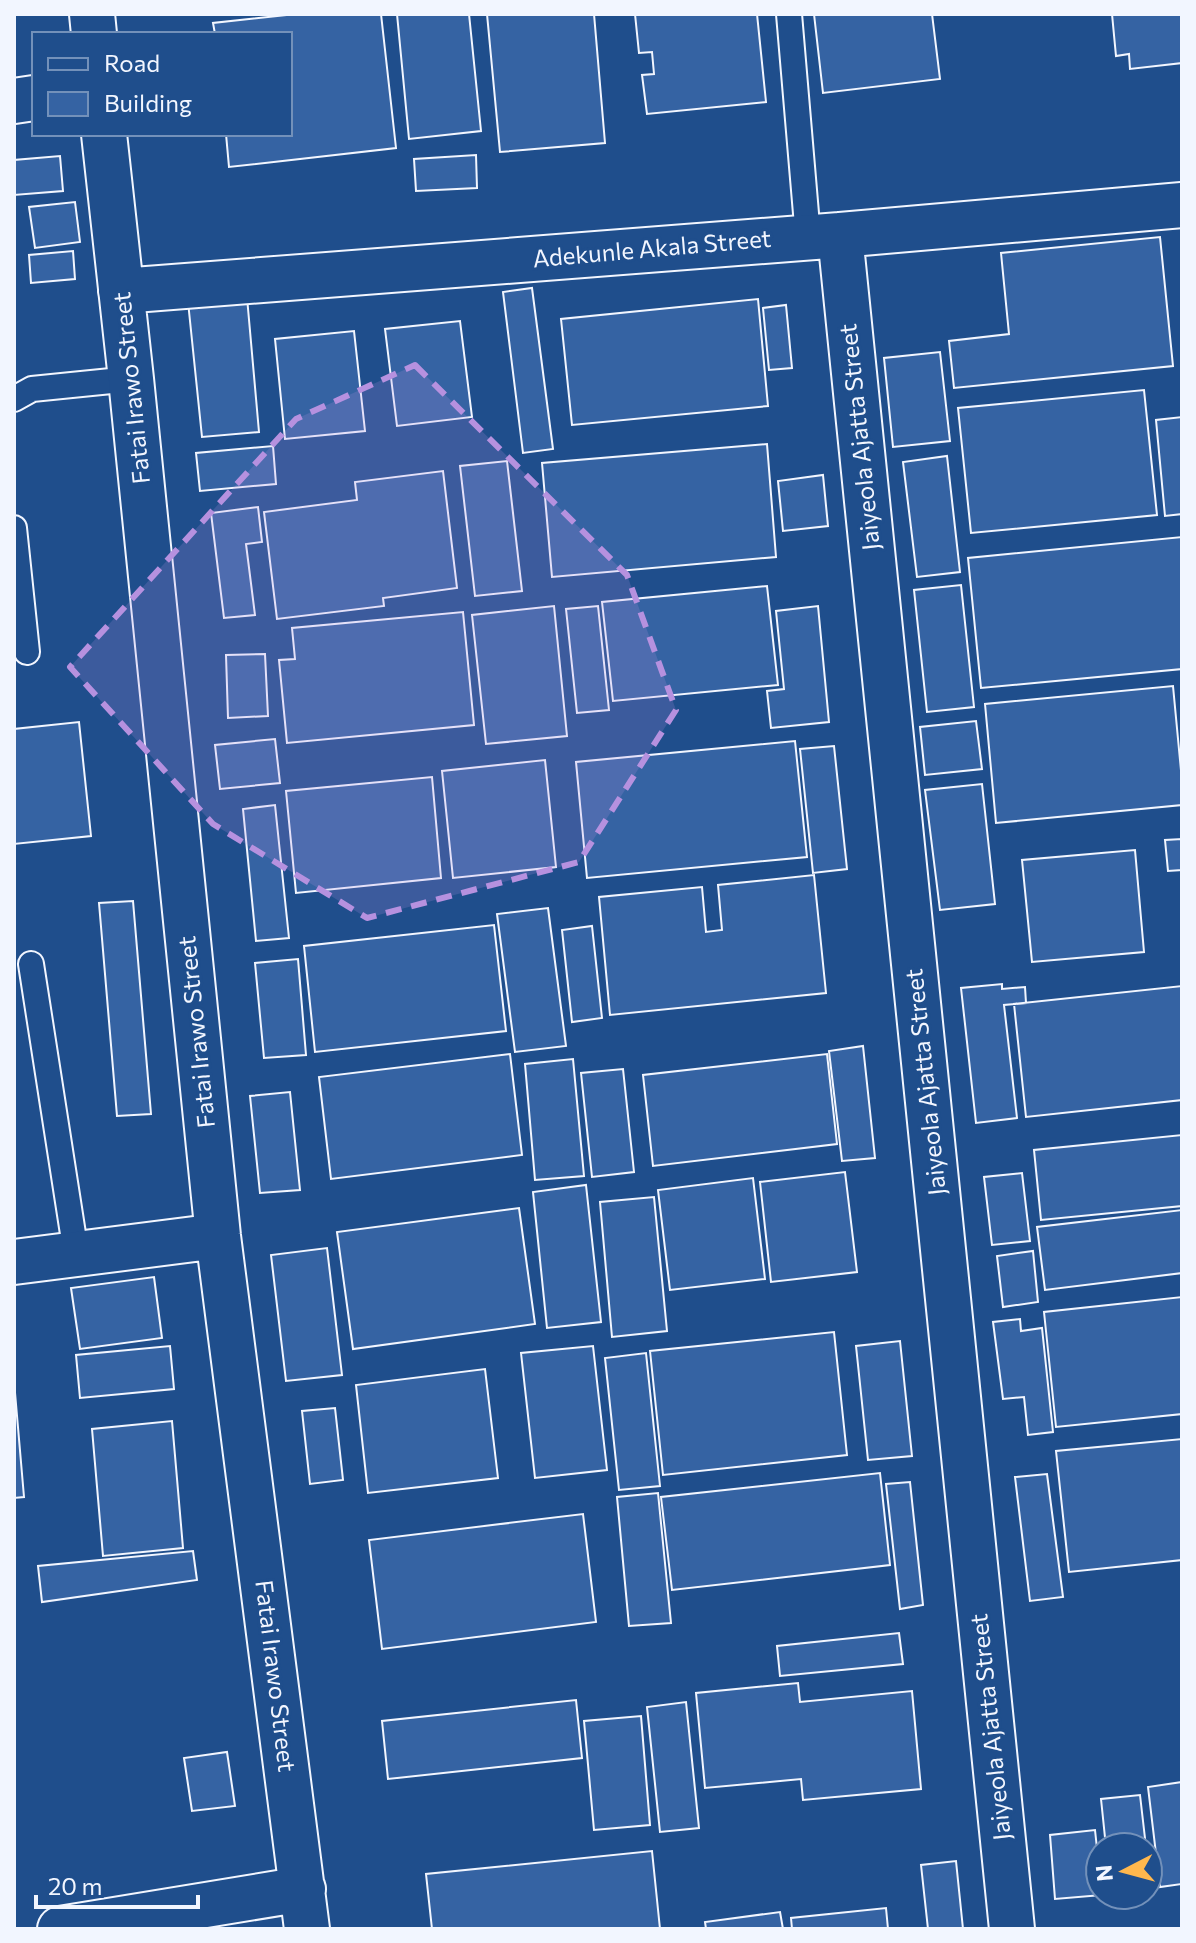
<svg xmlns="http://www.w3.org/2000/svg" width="1196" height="1943" font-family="Commissioner,sans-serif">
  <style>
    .building { fill: #3563a3; stroke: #f2f6ff; stroke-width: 2 }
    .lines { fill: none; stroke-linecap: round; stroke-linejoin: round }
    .lane-casing { stroke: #f2f6ff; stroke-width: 28 }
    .street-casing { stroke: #f2f6ff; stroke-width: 48 }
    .lane { stroke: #1f4e8c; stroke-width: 24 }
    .street { stroke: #1f4e8c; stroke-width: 44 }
    .marked { fill: #b691df; fill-opacity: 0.2; stroke: #b691df; stroke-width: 6; stroke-dasharray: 16 10; stroke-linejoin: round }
    .labels { text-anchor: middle; stroke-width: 6; stroke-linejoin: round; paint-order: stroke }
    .street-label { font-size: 24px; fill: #f2f6ff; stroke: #1f4e8c }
  </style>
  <rect width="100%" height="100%" fill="#1f4e8c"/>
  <path class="building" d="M 296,14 L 381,14 L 396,148 L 229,167 L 226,134 L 290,134 L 290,34 L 215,34 L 213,23 Z
    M 397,14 L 469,14 L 481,131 L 409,139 Z
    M 487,14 L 594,14 L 605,143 L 500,152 Z
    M 635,14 L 757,14 L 766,102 L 647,114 L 642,75 L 654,74 L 652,52 L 639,53 Z
    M 814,14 L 932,14 L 940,79 L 823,93 Z
    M 1112,14 L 1182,14 L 1182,63 L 1130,69 L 1129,54 L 1116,56 Z
    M 476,155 L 477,188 L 416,191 L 414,159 Z
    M 60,156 L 63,191 L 14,195 L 14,160 Z
    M 75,202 L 80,242 L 35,248 L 29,207 Z
    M 1160,237 L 1173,366 L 954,388 L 949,341 L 1009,334 L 1001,253 Z
    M 73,251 L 75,279 L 31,283 L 29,255 Z
    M 246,286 L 259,432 L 202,437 L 187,292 Z
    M 532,288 L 553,449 L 523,453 L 503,292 Z
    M 758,299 L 768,406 L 572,425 L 561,319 Z
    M 786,305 L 792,368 L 769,370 L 763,308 Z
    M 460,321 L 472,417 L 397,426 L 385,329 Z
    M 354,331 L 365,431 L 285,439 L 275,339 Z
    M 940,352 L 950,441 L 893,447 L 884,358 Z
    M 1144,390 L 1157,515 L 971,533 L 958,408 Z
    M 1182,417 L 1182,514 L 1165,516 L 1156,420 Z
    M 767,444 L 776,557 L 552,577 L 542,463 Z
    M 273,446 L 276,484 L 200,491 L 196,453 Z
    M 947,456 L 960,572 L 917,577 L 903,462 Z
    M 507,461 L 522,591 L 475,596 L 460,466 Z
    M 443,471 L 457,588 L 383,598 L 384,606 L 277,619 L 264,512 L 357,500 L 355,482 Z
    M 823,475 L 828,526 L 783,531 L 778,481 Z
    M 258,507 L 262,542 L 246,544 L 255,615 L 224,618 L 211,513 Z
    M 1182,537 L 1182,669 L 981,688 L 968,558 Z
    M 961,585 L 974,707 L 927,712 L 914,590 Z
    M 767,586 L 778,685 L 613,701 L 602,602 Z
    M 554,606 L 567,736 L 486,744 L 472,615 Z
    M 598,606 L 609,710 L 577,713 L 566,609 Z
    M 818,606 L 829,722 L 771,728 L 767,691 L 784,689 L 776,611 Z
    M 463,612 L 474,725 L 287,743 L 279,660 L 295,659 L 292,628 Z
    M 265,654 L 268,716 L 228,718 L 226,655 Z
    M 1173,686 L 1182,781 L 1182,805 L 996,823 L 985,704 Z
    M 976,721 L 982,769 L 925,775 L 920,727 Z
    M 79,722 L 91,836 L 14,844 L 14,729 Z
    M 275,739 L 280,783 L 220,789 L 215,745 Z
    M 795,741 L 807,857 L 587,878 L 576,762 Z
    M 834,746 L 847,869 L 813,873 L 800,749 Z
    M 545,760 L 556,867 L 453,878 L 442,771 Z
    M 432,777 L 441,878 L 296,893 L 286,791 Z
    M 982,784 L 995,904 L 940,910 L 925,790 Z
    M 275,805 L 289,938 L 256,941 L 243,809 Z
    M 1182,839 L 1182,870 L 1168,871 L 1165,840 Z
    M 1135,850 L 1144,952 L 1032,962 L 1022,860 Z
    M 814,875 L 826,993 L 610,1015 L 599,897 L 702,887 L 706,932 L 722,930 L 718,885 Z
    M 133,901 L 151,1114 L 117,1116 L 99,903 Z
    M 548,908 L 566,1046 L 515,1052 L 497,914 Z
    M 494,925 L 506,1031 L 315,1052 L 304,946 Z
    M 592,926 L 602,1018 L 572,1022 L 562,930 Z
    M 298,959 L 306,1055 L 264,1058 L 255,963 Z
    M 1002,984 L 1002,989 L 1025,987 L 1026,1003 L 1004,1005 L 1017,1118 L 976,1123 L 961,988 Z
    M 1182,986 L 1182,1100 L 1026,1117 L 1014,1004 Z
    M 863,1046 L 875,1158 L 842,1161 L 829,1051 Z
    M 510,1054 L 522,1155 L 331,1179 L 319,1077 Z
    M 827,1054 L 837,1144 L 653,1166 L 643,1075 Z
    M 573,1059 L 584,1176 L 535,1180 L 525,1064 Z
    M 623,1069 L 634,1172 L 592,1177 L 581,1073 Z
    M 290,1092 L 300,1190 L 260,1193 L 250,1096 Z
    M 1182,1135 L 1182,1206 L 1041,1220 L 1034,1150 Z
    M 845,1172 L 857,1272 L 771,1282 L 760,1182 Z
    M 1022,1173 L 1030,1241 L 992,1245 L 984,1177 Z
    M 753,1178 L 765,1279 L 670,1290 L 658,1190 Z
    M 586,1185 L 601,1322 L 547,1328 L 533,1192 Z
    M 654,1197 L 667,1331 L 612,1337 L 600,1202 Z
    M 519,1208 L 535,1324 L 353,1349 L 337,1232 Z
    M 1182,1210 L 1182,1273 L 1045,1290 L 1037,1227 Z
    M 327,1248 L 342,1375 L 286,1381 L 271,1255 Z
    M 1033,1251 L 1038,1302 L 1003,1307 L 997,1256 Z
    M 154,1277 L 162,1338 L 80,1349 L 71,1288 Z
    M 1182,1297 L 1182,1414 L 1056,1427 L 1044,1312 Z
    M 1020,1319 L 1021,1331 L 1042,1328 L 1053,1432 L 1028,1435 L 1024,1397 L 1003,1399 L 993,1322 Z
    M 834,1332 L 847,1455 L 663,1475 L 650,1351 Z
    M 900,1341 L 912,1456 L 868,1460 L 856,1346 Z
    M 170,1346 L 174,1389 L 80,1398 L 76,1355 Z
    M 593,1346 L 607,1470 L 535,1478 L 521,1353 Z
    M 646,1353 L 660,1486 L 619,1490 L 605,1358 Z
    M 485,1369 L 498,1478 L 368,1493 L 356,1385 Z
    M 14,1381 L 24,1497 L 14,1498 Z
    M 335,1408 L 343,1480 L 310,1484 L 302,1411 Z
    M 172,1421 L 183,1548 L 103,1556 L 92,1429 Z
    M 1182,1439 L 1182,1560 L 1069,1572 L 1056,1451 Z
    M 880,1473 L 890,1565 L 672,1590 L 661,1497 Z
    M 1047,1474 L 1063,1597 L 1030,1601 L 1015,1477 Z
    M 910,1482 L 923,1605 L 900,1609 L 886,1484 Z
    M 658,1493 L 671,1623 L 629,1626 L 617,1497 Z
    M 583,1514 L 596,1622 L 382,1649 L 369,1540 Z
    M 193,1551 L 197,1580 L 42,1602 L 38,1566 Z
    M 899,1633 L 903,1664 L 780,1676 L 777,1646 Z
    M 798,1683 L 800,1702 L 912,1691 L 921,1789 L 803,1800 L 801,1779 L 705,1788 L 696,1693 Z
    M 576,1700 L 582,1758 L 388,1779 L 382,1721 Z
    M 686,1702 L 699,1828 L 660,1832 L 647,1707 Z
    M 641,1716 L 650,1825 L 594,1830 L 584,1721 Z
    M 227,1752 L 235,1806 L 192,1811 L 184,1758 Z
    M 1182,1782 L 1182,1884 L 1160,1887 L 1148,1787 Z
    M 1140,1795 L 1146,1847 L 1106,1847 L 1101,1799 Z
    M 1095,1830 L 1100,1876 L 1100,1895 L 1102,1895 L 1055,1899 L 1050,1835 Z
    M 652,1851 L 660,1929 L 432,1929 L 426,1874 Z
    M 956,1861 L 963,1929 L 928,1929 L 921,1865 Z
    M 886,1908 L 888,1929 L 792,1929 L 791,1918 Z
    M 780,1912 L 783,1929 L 706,1929 L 705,1922 Z"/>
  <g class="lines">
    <defs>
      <path id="lane" d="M 789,14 L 808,237
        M 14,399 L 32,389 L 131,379
        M 14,528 L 27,652
        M 31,964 L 76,1253"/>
      <path id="street" d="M 92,14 L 94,34
        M 14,101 L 34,98
        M 104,134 L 131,379 L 218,1236 L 307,1929
        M 840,235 L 1012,1929
        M 121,291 L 840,235 L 1182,205
        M 14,1262 L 218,1236
        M 60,1929 L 303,1889"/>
    </defs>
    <use href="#lane" class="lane-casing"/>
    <use href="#street" class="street-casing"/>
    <use href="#lane" class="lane"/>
    <use href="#street" class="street"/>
  </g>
  <path class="marked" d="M 415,365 L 627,575 L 676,710 L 579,862 L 367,918 L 213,824 L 70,667 L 296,419 Z"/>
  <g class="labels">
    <g class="street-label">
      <text transform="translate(652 249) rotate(-5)" y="8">Adekunle Akala Street</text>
      <text transform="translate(132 388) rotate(-96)" y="8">Fatai Irawo Street</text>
      <text transform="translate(860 437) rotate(-96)" y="8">Jaiyeola Ajatta Street</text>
      <text transform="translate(197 1032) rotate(-96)" y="8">Fatai Irawo Street</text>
      <text transform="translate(926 1082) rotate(-96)" y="8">Jaiyeola Ajatta Street</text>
      <text transform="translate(275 1676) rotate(83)" y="8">Fatai Irawo Street</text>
      <text transform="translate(991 1727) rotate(-96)" y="8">Jaiyeola Ajatta Street</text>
    </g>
  </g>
  <rect width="1196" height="1943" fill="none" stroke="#f2f6ff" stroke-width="32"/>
  <rect x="32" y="32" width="260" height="104" fill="#1f4e8c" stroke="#7391ba" stroke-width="2"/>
  <rect x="48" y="58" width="40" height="12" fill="#1f4e8c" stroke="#7391ba" stroke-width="2"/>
  <text x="104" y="72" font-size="24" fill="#f2f6ff">Road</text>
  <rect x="48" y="92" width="40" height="24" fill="#3563a3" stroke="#7391ba" stroke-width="2"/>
  <text x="104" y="112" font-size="24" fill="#f2f6ff">Building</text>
  <g transform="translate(1124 1871) rotate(264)"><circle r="38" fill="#1f4e8c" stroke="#7391ba" stroke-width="2"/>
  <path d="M0-6L14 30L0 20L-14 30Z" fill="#ffb74d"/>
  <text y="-12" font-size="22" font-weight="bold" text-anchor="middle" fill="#f2f6ff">N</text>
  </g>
  <path d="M36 1895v12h162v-12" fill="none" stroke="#f2f6ff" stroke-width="4"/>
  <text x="48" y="1895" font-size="24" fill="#f2f6ff" stroke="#1f4e8c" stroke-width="6" paint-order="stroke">20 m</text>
</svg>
